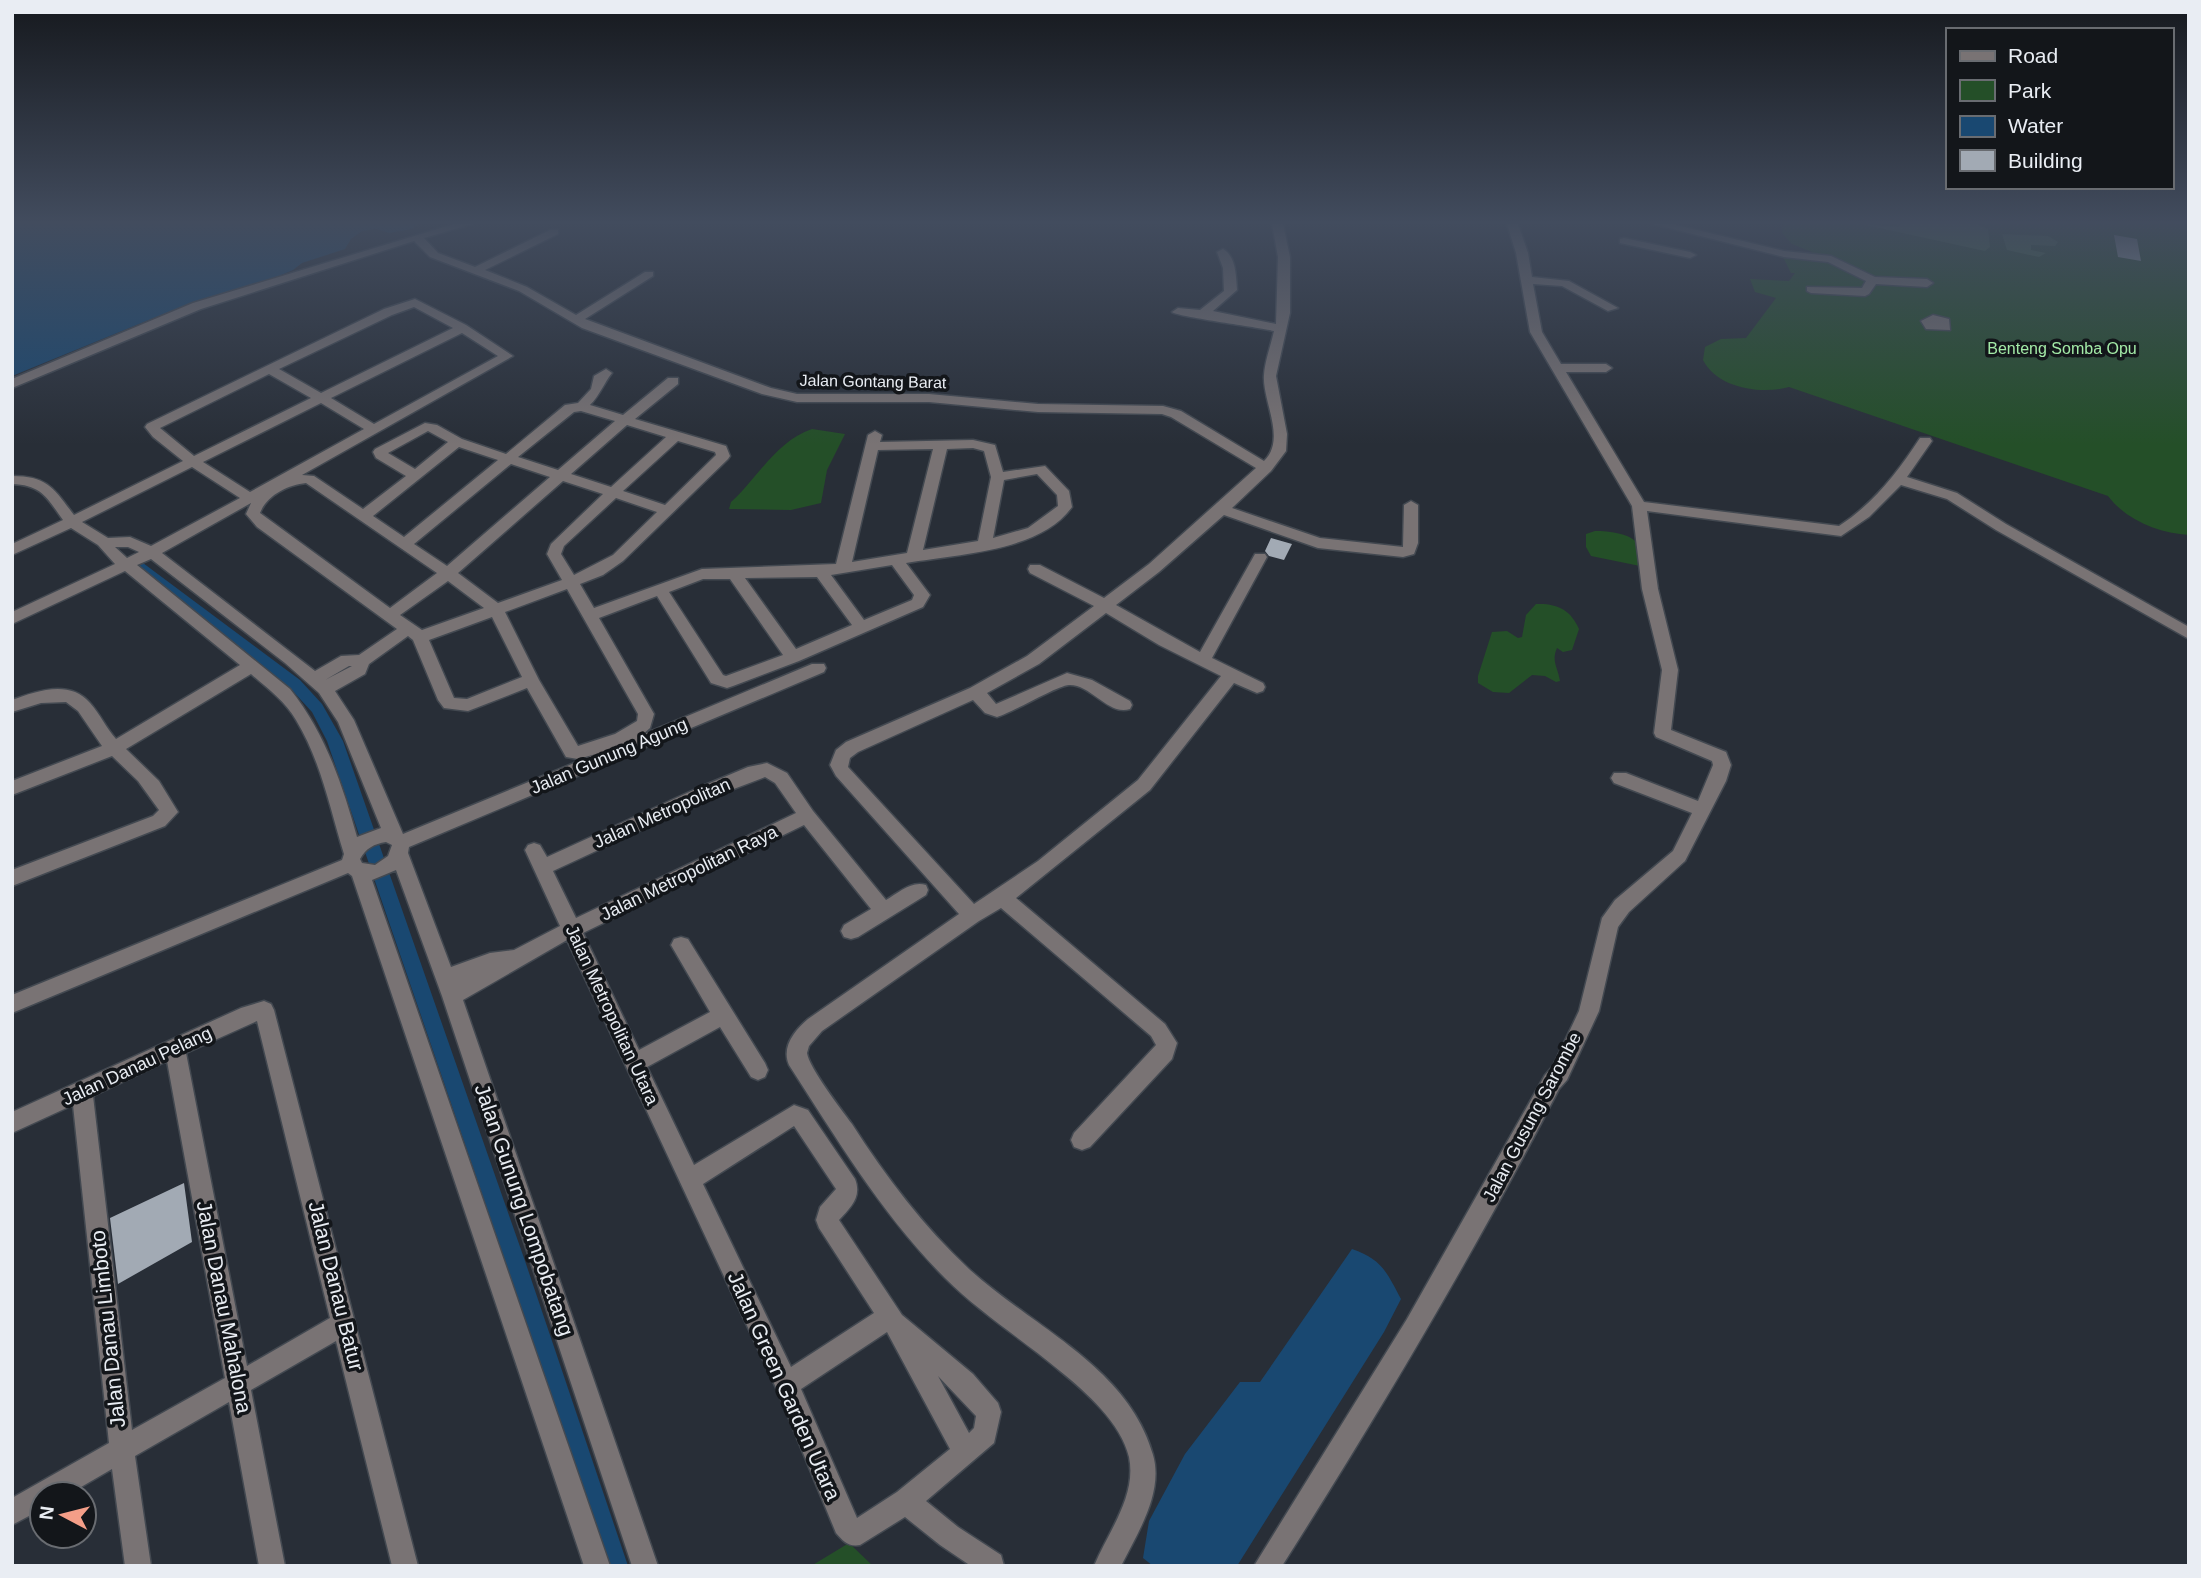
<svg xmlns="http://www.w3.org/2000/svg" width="2201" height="1578" font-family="Helvetica,sans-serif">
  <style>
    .green { fill: #244f28 }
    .forest { fill: #437247 }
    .water { fill: #194871 }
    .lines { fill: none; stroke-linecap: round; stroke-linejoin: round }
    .canal { fill: #194871; fill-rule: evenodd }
    .building { fill: #a2aab4 }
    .minor-casing { stroke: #434951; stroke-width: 3 }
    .minor { fill: #797374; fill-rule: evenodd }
    .labels { text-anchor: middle; stroke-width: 7; stroke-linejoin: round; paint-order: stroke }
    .far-park-label { font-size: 16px; fill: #a3eaa7; stroke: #13161a }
    .far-street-label { font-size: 16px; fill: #e9edf3; stroke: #13161a }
    .street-label { font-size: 18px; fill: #e9edf3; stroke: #13161a }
    .near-street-label { font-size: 21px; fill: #e9edf3; stroke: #13161a }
  </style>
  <rect width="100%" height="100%" fill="#282e37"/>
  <path class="green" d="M 1783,224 L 2189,224 L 2189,535 C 2159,533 2127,521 2108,496 L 1789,387 C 1761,395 1717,388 1703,360 L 1705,347 L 1721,339 L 1746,338 L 1776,298 L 1755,292 L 1750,279 L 1789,281 L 1795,273 L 1791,273 L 1782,255 L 1807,258 L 1812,252 L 1792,244 L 1782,233 Z
    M 812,429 L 845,434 L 827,470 L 821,503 L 791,510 L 729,509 L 731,502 C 757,479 776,441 812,429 Z
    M 1595,531 C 1607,531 1637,533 1640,549 C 1641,554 1640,560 1640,566 L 1591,556 L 1586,547 L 1586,534 Z
    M 1536,604 C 1557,603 1571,610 1579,629 L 1572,650 L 1563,652 L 1557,648 C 1551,661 1558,668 1560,681 L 1556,682 L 1545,676 L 1532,675 L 1509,693 L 1493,692 L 1478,683 L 1478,676 L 1492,632 L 1507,631 L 1518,638 L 1522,637 L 1526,615 Z
    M 849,1543 L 873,1566 L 811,1566 Z"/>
  <path class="forest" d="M 1861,224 L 1899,227 L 1900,224 L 1977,224 L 1988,229 L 1990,247 L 1985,251 Z
    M 2002,234 L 2048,236 L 2058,242 L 2055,246 L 2031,245 L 2031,250 L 2046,253 L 2039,257 L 2007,250 Z"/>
  <path class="water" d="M 12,224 L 417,224 L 412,229 L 389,233 L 376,229 L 362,231 L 351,239 L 345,249 L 302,263 L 293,270 L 272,279 L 166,313 L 12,376 Z
    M 1352,1249 C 1382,1259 1387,1273 1401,1299 L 1384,1332 L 1237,1566 L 1153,1566 L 1143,1558 L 1149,1521 L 1185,1454 L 1240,1382 L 1260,1382 Z"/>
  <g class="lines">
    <path class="canal" d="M 143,563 L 300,680 L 322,704 L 343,741 L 525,1261 L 628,1566 L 604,1566 L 505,1261 L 327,741 L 312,712 L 290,688 L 138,570 L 136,567 Z"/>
  </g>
  <path class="building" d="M 2114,235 L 2137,239 L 2141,261 L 2118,257 Z
    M 1271,538 L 1292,544 L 1284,560 L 1269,556 L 1265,551 Z
    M 184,1183 L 192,1242 L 118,1284 L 110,1218 Z"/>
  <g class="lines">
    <defs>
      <path id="minor" d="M 454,224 L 472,224 L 424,238 L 438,253 L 475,267 L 550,230 L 558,230 L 558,234 L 485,270 L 527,287 L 576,315 L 645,272 L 653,272 L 653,276 L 585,319 L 771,388 L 797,394 L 929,394 L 1038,404 L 1163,406 L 1181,411 L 1264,461 C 1287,439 1262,401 1264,375 C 1265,360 1271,345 1274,331 C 1258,327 1178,317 1172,312 L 1178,308 L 1200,310 L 1224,291 L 1223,268 L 1217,252 L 1223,249 C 1236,256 1236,276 1237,290 L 1213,311 L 1276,324 L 1278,257 L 1272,224 L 1283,224 L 1290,257 L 1290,313 L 1276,376 L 1287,434 L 1286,451 L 1271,471 L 1232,508 L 1320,538 L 1403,547 L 1404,505 L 1411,501 L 1418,505 L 1418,543 L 1414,554 L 1403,557 L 1318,548 L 1224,515 L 1159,572 L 1116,605 L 1200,652 L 1255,554 L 1265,554 L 1267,557 L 1212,658 L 1263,683 L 1265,687 L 1263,691 L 1257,693 L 1234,683 L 1150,790 L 1016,898 L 1165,1024 L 1177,1043 L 1172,1059 L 1090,1147 L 1082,1150 L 1074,1147 L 1071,1140 L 1074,1133 L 1156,1045 L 1151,1036 L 1001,908 L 979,921 L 822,1031 L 809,1046 L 807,1053 C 809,1068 841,1109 852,1124 C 886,1177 923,1226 969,1269 C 1031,1326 1129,1367 1153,1455 C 1164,1493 1137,1534 1121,1566 L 1094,1566 C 1108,1532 1137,1496 1129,1457 C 1121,1423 1086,1392 1060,1371 C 1022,1339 980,1313 945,1278 C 882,1215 837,1139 789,1065 C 781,1047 795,1030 808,1019 L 959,914 L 836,776 L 830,765 L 836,750 L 846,742 L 970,688 L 1027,656 L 1094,606 L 1030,573 L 1028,569 L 1030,565 L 1040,565 L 1104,598 L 1149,564 L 1256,468 L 1171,417 L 1162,414 L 1038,412 L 929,402 L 797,402 L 762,394 L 582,328 L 519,291 L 430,257 L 414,241 L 201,309 L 12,388 L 12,379 L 193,303 ZM 1106,613 L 1159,645 L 1221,676 L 1138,780 L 1038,861 L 974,904 L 848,767 L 850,758 L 858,752 L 973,700 L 985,713 L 997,717 C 1014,712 1056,686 1069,685 C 1091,684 1108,716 1130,709 L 1132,705 L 1130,701 L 1092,680 L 1067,673 L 996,704 L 987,693 L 1039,664 Z
        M 1507,224 L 1518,224 L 1528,253 L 1532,277 L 1569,281 L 1618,308 L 1608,311 L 1562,286 L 1533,284 L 1542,332 L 1561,364 L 1606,364 L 1612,368 L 1606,372 L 1566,372 L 1644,502 L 1839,526 C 1873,504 1898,472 1920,438 L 1930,438 L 1932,441 L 1907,477 L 1957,493 L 2006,524 L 2189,627 L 2189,639 L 1996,530 L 1947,499 L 1901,485 L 1869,517 L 1841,536 L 1647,511 L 1658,589 L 1678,670 L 1671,730 L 1726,752 L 1731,765 L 1726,781 L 1685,861 L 1629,912 L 1618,927 L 1599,1011 L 1567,1080 L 1559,1089 C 1475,1252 1381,1410 1282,1566 L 1254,1566 L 1407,1319 L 1545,1075 L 1553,1066 L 1579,1011 L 1602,918 L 1615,900 L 1673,851 L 1692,813 L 1614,783 L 1611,778 L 1614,773 L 1626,773 L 1698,801 L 1713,765 L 1712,761 L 1656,737 L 1654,733 L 1662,670 L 1642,589 L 1632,506 L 1530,332 L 1516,253 Z
        M 1653,224 L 1672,224 L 1784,251 L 1831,256 L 1875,277 L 1927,279 L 1933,283 L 1927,287 L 1876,284 L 1869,294 L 1865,296 L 1811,293 L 1807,291 L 1807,287 L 1862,288 L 1866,281 L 1828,262 L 1784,257 Z
        M 1624,238 L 1690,252 L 1696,255 L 1690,258 L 1620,243 L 1620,239 Z
        M 415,299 L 466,325 L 513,356 L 302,475 L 314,476 L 363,509 L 406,476 L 376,458 L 373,452 L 375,449 L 425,423 L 437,425 L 462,439 L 506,454 L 565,405 L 578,403 L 591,389 L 594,376 L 606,369 L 612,373 C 604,383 600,395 590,405 L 623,415 L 668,378 L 678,378 L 678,384 L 635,419 L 726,446 L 730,456 L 728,459 L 623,561 L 603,575 L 580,584 L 594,608 L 702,569 L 836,564 L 868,435 L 875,431 L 882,435 L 880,442 L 973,440 L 995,445 L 1003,472 L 1045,466 L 1069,491 L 1072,507 C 1040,552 957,554 906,563 L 930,595 L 923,607 L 799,661 L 733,686 L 727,688 L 711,683 L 657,596 L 599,618 L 654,714 L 650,728 L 642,735 L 812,664 L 824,664 L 826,668 L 824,672 L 409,847 L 408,853 L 451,967 L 490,953 L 514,950 L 560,926 L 525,850 L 528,845 L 534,843 L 540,845 L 547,857 L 698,788 L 748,767 L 767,763 L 787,773 L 813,811 L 886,900 C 898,893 912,880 926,885 L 928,890 L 926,895 L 858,937 L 851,939 L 844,937 L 841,931 L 844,925 L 871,909 L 804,825 L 583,933 L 639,1050 L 710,1012 L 671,945 L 674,939 L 681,937 L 688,939 L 765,1063 L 768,1070 L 765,1077 L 758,1080 L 751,1077 L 720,1027 L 647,1067 L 694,1165 L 794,1105 L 808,1110 L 855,1179 C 862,1197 851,1207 839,1220 L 902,1315 L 973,1374 L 998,1403 L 1001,1412 L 994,1443 L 926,1501 L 958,1527 L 1001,1555 L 1004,1566 L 971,1566 L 940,1545 L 905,1517 L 860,1545 C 848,1547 843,1541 836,1533 L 778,1392 L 567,940 L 463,1000 L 658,1566 L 632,1566 L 442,996 L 396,870 L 372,880 L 610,1566 L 584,1566 L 352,876 L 348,873 L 12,1013 L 12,995 L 342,860 L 344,854 C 330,809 321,761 296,720 C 285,701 267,688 251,674 L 126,749 L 159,781 L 178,812 L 165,826 L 12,886 L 12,870 L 153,816 L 159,810 L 138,781 L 112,756 L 12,795 L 12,781 L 102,746 L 78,711 L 66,702 L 41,703 L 12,712 L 12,700 C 36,691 70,679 90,703 C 100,714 106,728 116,739 L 240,665 L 125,571 L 12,624 L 12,612 L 115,564 L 98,545 L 71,528 L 12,555 L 12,544 L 63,520 C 47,498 42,485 12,484 L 12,476 C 48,476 54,489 74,515 L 183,461 L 153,437 L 145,427 L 147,424 L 384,309 ZM 414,307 L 453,328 L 321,393 L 279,369 L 392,315 ZM 462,333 L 498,356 L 374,424 L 331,398 ZM 269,374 L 311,398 L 194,456 L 160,428 ZM 321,403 L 364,429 L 250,492 L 203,462 ZM 581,411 L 615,421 L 558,470 L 518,457 L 574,412 ZM 627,425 L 666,437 L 611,487 L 571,474 ZM 428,431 L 448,442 L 415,469 L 388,453 ZM 678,441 L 715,452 L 716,455 L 665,505 L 623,491 ZM 459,447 L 498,460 L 404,537 L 373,516 ZM 973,448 L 984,451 L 991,477 L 978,541 L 923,550 L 947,449 ZM 933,449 L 907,553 L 852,562 L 878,450 ZM 511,464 L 550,477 L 447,566 L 414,544 ZM 192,467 L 240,498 L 151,546 L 130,537 L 108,538 L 82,522 ZM 1037,474 L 1057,495 L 1058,506 L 1028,528 L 993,538 L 1004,480 ZM 563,481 L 603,494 L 551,544 L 547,554 L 562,580 L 498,603 L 458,573 ZM 306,483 L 437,573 L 390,608 L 260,513 C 267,495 288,485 306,483 ZM 616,498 L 657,512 L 613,555 L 574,575 L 561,554 L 564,546 ZM 251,503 L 246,514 L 257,527 L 397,629 L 359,655 L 341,656 L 315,671 L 162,553 ZM 115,547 L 128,547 L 139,552 L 127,558 ZM 151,559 L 285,663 L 319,693 L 338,722 L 381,828 L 357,837 C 342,783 325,733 290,689 L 137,565 ZM 892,565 L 914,595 L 912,600 L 864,620 L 831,575 ZM 817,577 L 852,625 L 796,649 L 745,578 ZM 703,579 L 730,579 L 783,655 L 726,676 L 723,675 L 669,592 ZM 448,581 L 484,608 L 422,630 L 400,615 ZM 567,589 L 638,714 L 637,721 L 615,734 L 578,746 L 539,680 L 505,612 ZM 492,617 L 522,677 L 467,699 L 454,698 L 429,640 ZM 408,636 L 413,640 L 438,700 L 444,708 L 468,711 L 527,688 L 566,757 L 578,759 L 596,754 L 403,834 L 354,720 L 335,691 L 365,674 L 369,664 ZM 349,666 L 352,666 L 325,680 ZM 765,777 L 775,783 L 796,813 L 576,918 L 553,871 L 710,798 ZM 386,842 L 392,845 L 388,856 L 375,865 L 362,863 L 360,859 C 366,848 374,844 386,842 ZM 794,1126 L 836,1189 L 820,1207 L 816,1220 L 819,1228 L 874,1313 L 791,1367 L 703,1184 ZM 887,1332 L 950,1449 L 897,1492 L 857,1518 L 801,1389 ZM 938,1376 L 976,1416 L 974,1428 L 969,1433 Z
        M 1933,315 L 1949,319 L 1950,330 L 1926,329 L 1921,321 Z
        M 264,1001 L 271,1004 L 274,1010 L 418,1566 L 392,1566 L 336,1341 L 251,1390 L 285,1566 L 259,1566 L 229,1402 L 135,1456 L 151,1566 L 125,1566 L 112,1469 L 69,1494 L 42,1494 L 42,1509 L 12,1525 L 12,1498 L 109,1443 L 73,1105 L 12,1133 L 12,1112 L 241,1008 ZM 257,1021 L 330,1318 L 247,1366 L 186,1053 ZM 167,1061 L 225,1378 L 132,1430 L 93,1096 Z"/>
    </defs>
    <use href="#minor" class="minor-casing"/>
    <use href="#minor" class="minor"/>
  </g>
  <linearGradient id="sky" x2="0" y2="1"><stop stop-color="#16191e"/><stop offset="0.5" stop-color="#424c5e"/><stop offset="1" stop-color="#424c5e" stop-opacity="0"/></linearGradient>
  <rect width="2201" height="445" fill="url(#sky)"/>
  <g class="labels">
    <g class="far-park-label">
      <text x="2062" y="354">Benteng Somba Opu</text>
    </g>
    <g class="far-street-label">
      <text transform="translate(873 381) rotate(1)" y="6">Jalan Gontang Barat</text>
    </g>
    <g class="street-label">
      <text transform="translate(609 756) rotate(-23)" y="6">Jalan Gunung Agung</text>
      <text transform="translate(662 813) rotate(-24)" y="6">Jalan Metropolitan</text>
      <text transform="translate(689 873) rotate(-26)" y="6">Jalan Metropolitan Raya</text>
      <text transform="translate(612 1015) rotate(65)" y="6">Jalan Metropolitan Utara</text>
      <text transform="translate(137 1066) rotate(-25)" y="6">Jalan Danau Pelang</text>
      <text transform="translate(1532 1117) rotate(-62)" y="6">Jalan Gusung Sarombe</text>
    </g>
    <g class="near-street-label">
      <text transform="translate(524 1210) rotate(71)" y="7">Jalan Gunung Lompobatang</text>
      <text transform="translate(336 1286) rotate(76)" y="7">Jalan Danau Batur</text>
      <text transform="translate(224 1307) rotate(79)" y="7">Jalan Danau Mahalona</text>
      <text transform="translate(108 1329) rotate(-96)" y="7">Jalan Danau Limboto</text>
      <text transform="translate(784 1386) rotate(66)" y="7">Jalan Green Garden Utara</text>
    </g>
  </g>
  <rect width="2201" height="1578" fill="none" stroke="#e9edf3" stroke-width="28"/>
  <rect x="1946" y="28" width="228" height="161" fill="#13161a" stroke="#696c71" stroke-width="2"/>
  <rect x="1960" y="51" width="35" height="10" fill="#797374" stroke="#696c71" stroke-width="2"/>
  <text x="2008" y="63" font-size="21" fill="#e9edf3">Road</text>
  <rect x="1960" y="80" width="35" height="21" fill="#244f28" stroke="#696c71" stroke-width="2"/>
  <text x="2008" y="98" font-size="21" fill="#e9edf3">Park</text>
  <rect x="1960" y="116" width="35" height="21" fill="#194871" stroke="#696c71" stroke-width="2"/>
  <text x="2008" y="133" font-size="21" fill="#e9edf3">Water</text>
  <rect x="1960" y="150" width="35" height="21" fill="#a2aab4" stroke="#696c71" stroke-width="2"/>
  <text x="2008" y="168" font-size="21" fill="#e9edf3">Building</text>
  <g transform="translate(63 1515) rotate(277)"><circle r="33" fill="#13161a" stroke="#696c71" stroke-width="2"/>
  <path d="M0-5L12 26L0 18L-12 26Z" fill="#f49e88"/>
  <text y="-10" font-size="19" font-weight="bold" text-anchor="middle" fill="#e9edf3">N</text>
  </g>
</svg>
